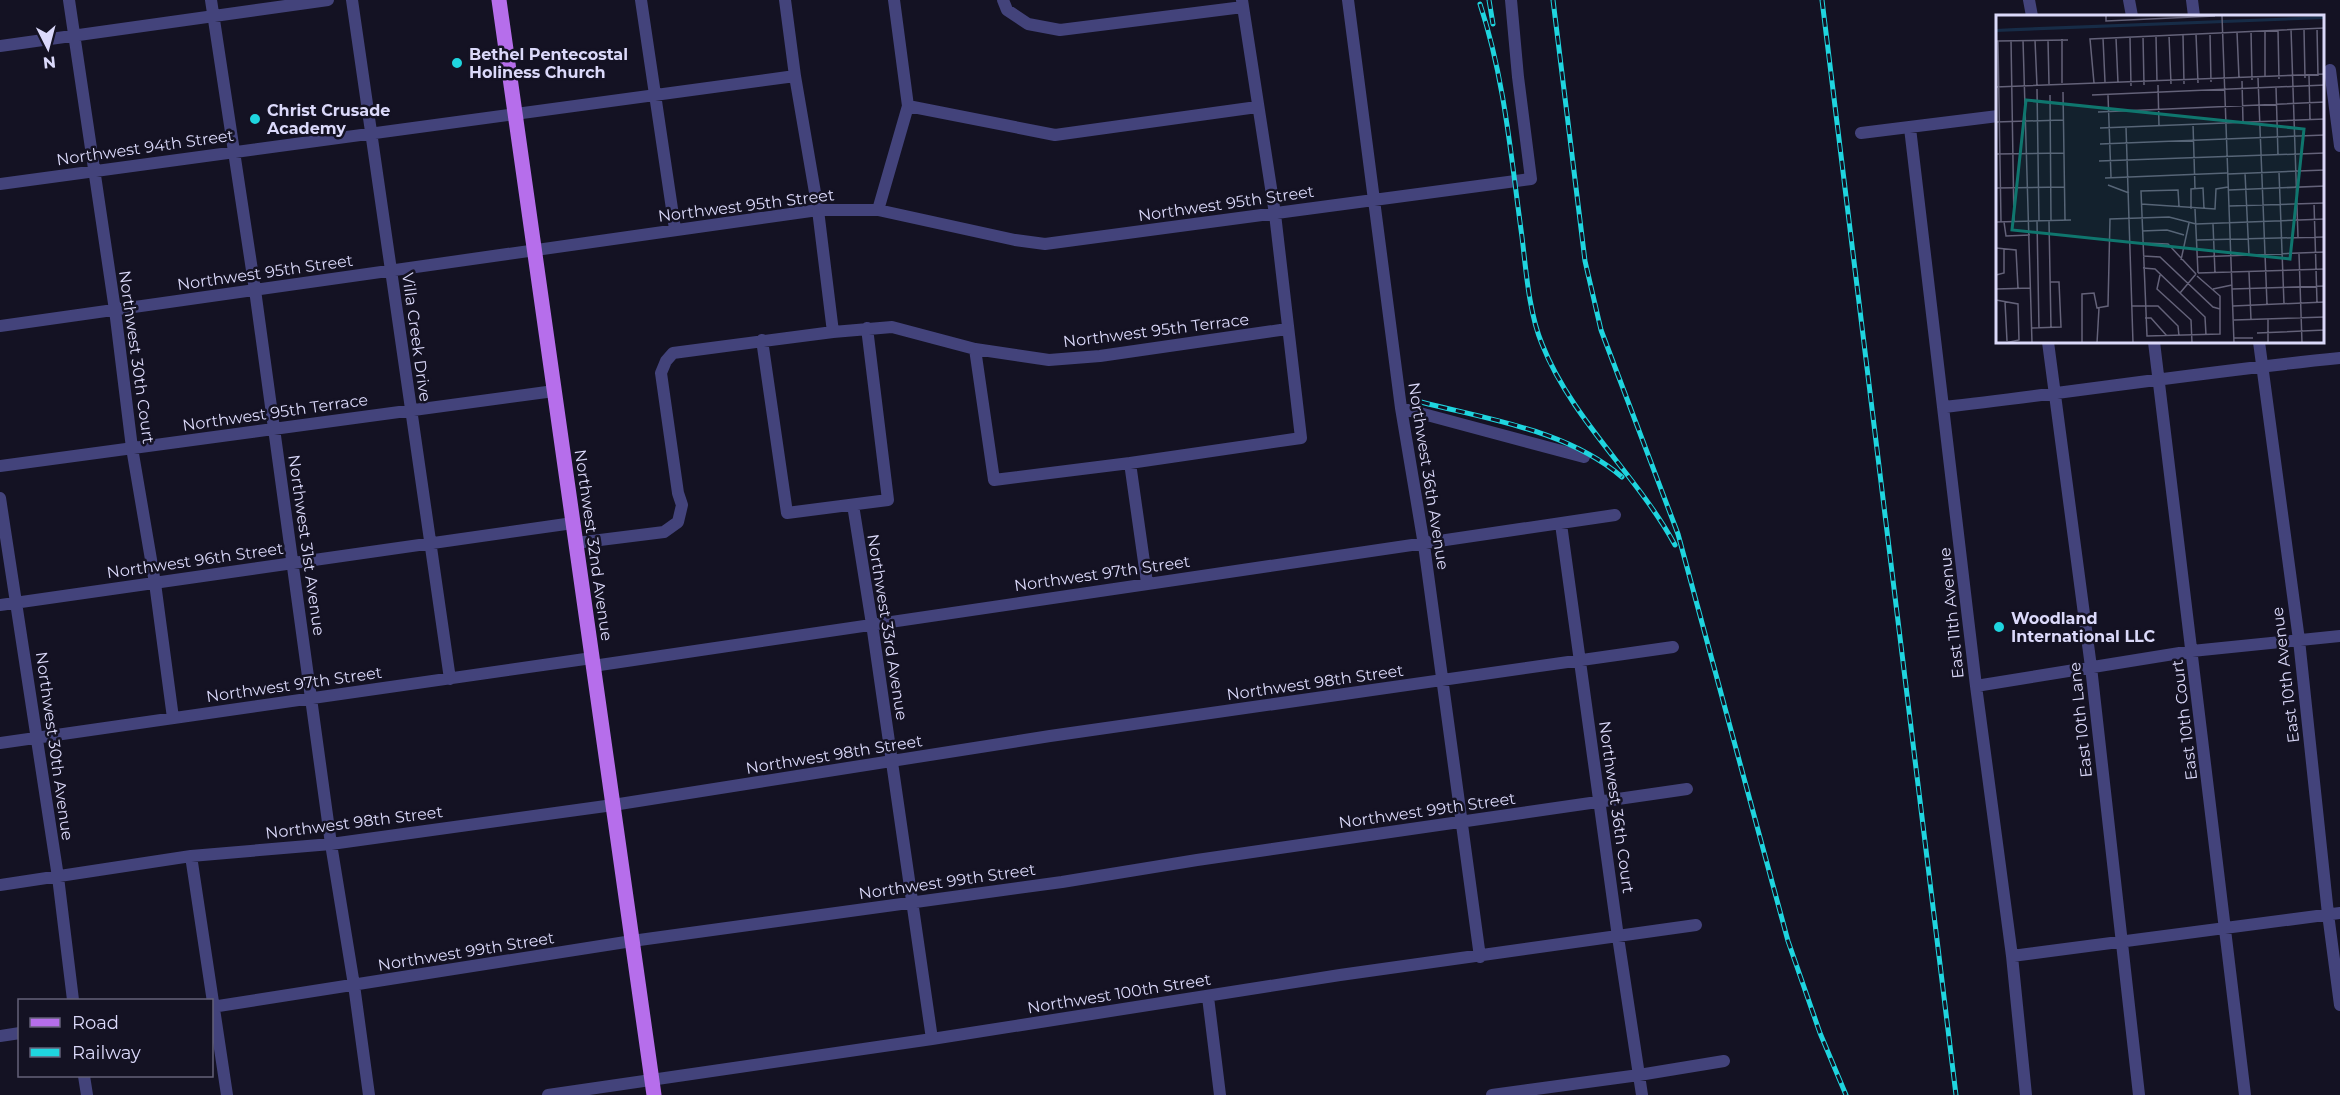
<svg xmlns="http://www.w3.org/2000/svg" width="2340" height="1095" font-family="Montserrat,sans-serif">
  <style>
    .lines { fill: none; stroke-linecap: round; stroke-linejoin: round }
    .minor { stroke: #43437b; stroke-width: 12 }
    .major { stroke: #b66eeb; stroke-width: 15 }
    .rail-casing { stroke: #1fd5df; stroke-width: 5 }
    .rail { stroke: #141223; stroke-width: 3; stroke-dasharray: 9; stroke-linecap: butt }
    .poi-dot { fill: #1fd5df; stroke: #141223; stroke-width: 2 }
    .labels { text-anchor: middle; stroke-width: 5; stroke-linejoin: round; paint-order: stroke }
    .poi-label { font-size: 16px; font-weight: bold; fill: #dbd9fa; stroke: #141223; text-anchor: start }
    .street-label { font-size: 16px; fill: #dbd9fa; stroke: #141223 }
    .inset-road { fill: none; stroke: #646279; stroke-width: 1.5 }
    .view { fill: #0f766e; fill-opacity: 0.15; stroke: #0f766e; stroke-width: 3 }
    .inset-edge { fill: none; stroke: #dbd9fa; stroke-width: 3 }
  </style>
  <rect width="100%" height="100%" fill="#141223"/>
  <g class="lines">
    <path class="minor" d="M 69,0 L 115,310 L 132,448 L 155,583 L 173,718
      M 211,0 L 255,290 L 331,844 L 354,985 L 369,1095
      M 352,0 L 450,679
      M 641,0 L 675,229
      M 785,0 L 795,76 L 818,210 L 833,332
      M 1003,0 L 1007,10 L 1028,24 L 1060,30 L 1243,7
      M 1348,0 L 1401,408 L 1424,545 L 1480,957
      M 2029,0 L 2032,16
      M 2129,0 L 2132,16
      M 2192,0 L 2194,16
      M 0,46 L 328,0
      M 2330,70 L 2340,146
      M 908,106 L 1055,135 L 1257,107
      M 1910,128 L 1976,686 L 2012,956 L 2026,1095
      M 1861,133 L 1998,116
      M 0,184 L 795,76
      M 878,210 L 908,106 L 894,0
      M 0,326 L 818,210 L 878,210 L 1015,240 L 1045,244 L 1531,179 L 1518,77 L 1511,0
      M 762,340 L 787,513 L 888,500 L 867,328
      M 2048,342 L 2091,667 L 2139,1095
      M 2154,342 L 2245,1095
      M 2259,342 L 2299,640 L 2328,914 L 2340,1005
      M 975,349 L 994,480 L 1130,463 L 1301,438 L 1275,214 L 1242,0
      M 1944,407 C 2076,392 2208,371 2340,358
      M 1401,408 L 1584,457
      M 1130,463 L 1147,583
      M 0,466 L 554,391
      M 0,498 L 58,877 L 73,1000
      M 853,505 L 872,624 L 932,1039
      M 1561,524 L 1618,937 L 1642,1095
      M 576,543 L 664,532 L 678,522 L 682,505 L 678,493 L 661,373 L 666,361 L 673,353 L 833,332 L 892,327 L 975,349 L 1049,360 L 1100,356 L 1287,329
      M 0,605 L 573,523
      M 593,666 L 1615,515
      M 1976,686 L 2192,651 L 2340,636
      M 0,743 L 592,658
      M 191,856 L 227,1095
      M 0,885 L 191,856 L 331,844 L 613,805 L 1050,736 L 1673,647
      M 2012,956 L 2340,913
      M 1208,997 L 1220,1095
      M 212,1007 L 632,941 L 1062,882 L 1197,860 L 1687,789
      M 0,1036 L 20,1033
      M 84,1076 L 87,1095
      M 548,1095 L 932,1039 L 1340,975 L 1696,925
      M 1492,1095 L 1639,1075 L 1724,1061"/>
    <path class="major" d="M 499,0 L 654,1095"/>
    <defs>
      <path id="rail" d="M 1489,0 L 1493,24
        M 1553,0 L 1585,261 L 1601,330 L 1678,534 L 1788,941 L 1820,1033 L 1846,1095
        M 1822,0 L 1956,1095
        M 1480,4 C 1505,80 1511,158 1522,237 C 1526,270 1529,313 1542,344 C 1572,420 1637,475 1675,545
        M 1421,402 C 1490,420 1567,430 1622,477"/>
    </defs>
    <use href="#rail" class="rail-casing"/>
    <use href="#rail" class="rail"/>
  </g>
  <g class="poi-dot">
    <circle cx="457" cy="63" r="6"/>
    <circle cx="255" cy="119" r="6"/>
    <circle cx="1999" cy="627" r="6"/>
  </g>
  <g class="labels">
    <g class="poi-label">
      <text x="469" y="60">Bethel Pentecostal<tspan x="469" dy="18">Holiness Church</tspan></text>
      <text x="267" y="116">Christ Crusade<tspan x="267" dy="18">Academy</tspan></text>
      <text x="2011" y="624">Woodland<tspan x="2011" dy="18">International LLC</tspan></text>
    </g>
    <g class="street-label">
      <text transform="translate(145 147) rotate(-8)" y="6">Northwest 94th Street</text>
      <text transform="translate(1226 203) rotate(-8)" y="6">Northwest 95th Street</text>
      <text transform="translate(746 205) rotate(-7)" y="6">Northwest 95th Street</text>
      <text transform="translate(265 272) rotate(-8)" y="6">Northwest 95th Street</text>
      <text transform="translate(1156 330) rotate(-7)" y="6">Northwest 95th Terrace</text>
      <text transform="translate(417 337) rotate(82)" y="6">Villa Creek Drive</text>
      <text transform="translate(137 357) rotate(82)" y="6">Northwest 30th Court</text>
      <text transform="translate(275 412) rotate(-8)" y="6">Northwest 95th Terrace</text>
      <text transform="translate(1429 476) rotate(81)" y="6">Northwest 36th Avenue</text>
      <text transform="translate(307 545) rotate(82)" y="6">Northwest 31st Avenue</text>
      <text transform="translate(594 545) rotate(82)" y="6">Northwest 32nd Avenue</text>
      <text transform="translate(195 560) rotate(-8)" y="6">Northwest 96th Street</text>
      <text transform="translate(1102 573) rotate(-8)" y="6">Northwest 97th Street</text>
      <text transform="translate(1951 613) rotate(-96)" y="6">East 11th Avenue</text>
      <text transform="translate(888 627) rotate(81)" y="6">Northwest 33rd Avenue</text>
      <text transform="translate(2285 675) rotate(-97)" y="6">East 10th Avenue</text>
      <text transform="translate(1315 682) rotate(-8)" y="6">Northwest 98th Street</text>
      <text transform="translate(294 684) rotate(-8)" y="6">Northwest 97th Street</text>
      <text transform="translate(2080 720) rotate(-96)" y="6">East 10th Lane</text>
      <text transform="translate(2184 720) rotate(-97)" y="6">East 10th Court</text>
      <text transform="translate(55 746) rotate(82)" y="6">Northwest 30th Avenue</text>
      <text transform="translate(834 754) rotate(-9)" y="6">Northwest 98th Street</text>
      <text transform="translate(1617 807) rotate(82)" y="6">Northwest 36th Court</text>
      <text transform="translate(1427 810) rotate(-8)" y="6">Northwest 99th Street</text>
      <text transform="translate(354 822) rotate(-7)" y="6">Northwest 98th Street</text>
      <text transform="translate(947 881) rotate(-8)" y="6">Northwest 99th Street</text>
      <text transform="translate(466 951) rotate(-9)" y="6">Northwest 99th Street</text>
      <text transform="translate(1119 993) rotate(-9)" y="6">Northwest 100th Street</text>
    </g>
  </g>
  <g transform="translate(1996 15)">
    <rect width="328" height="328" fill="#141223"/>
    <path d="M 329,1 L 328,4 L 0,17 L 0,14 L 19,13 Z" fill="#172c47"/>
    <path class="inset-road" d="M 110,1 L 110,6 L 219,1M 226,1 L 238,328M 321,13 L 322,61M 295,14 L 302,222M 308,14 L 309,63M 282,15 L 283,64M 255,16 L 256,65M 269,16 L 269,61M 241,17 L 243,63M 214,18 L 215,67M 200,19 L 202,68M 173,20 L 175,69M 187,20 L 188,69M 147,21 L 148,70M 160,21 L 161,67M 134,22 L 135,71M 107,23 L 109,67M 120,23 L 122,68M 66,24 L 66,68M 15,25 L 18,207M 27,25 L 36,328M 39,25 L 41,71M 52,25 L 53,69M 1,26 L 72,25M 2,26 L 5,207M 313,60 L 314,104M 262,63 L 271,289M 246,66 L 247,107M 98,68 L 94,24 L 329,13M 162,70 L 163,111M 0,72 L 329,59M 280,72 L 282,140M 41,74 L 43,206M 67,77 L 69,205M 54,80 L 55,206M 96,80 L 329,70M 112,80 L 115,162M 102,97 L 329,87M 0,107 L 67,105M 197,109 L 199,174M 130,112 L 137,328M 104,113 L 329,104M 104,129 L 329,120M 0,139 L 68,138M 103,146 L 329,138M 283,157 L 288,289M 249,158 L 253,240M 232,159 L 329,155M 109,163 L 231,158M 112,170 L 133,178M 0,173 L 68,172M 233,175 L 329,171M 318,188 L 321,287M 145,189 L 219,194 L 220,174 L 232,172M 183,191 L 182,175 L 145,176 L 151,321 L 224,319 L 224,281 L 201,261M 233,191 L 329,188M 195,194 L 195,174 L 207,173 L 208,194M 199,194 L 202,258M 41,206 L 43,313M 53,206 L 55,313M 0,207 L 75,205M 8,207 L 10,221 L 34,220M 217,209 L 219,258M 146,216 L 171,215 L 188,220M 201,225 L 329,222M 147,228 L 172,229 L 200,259M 0,233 L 20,235 L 22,273M 303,239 L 306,328M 147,241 L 164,242 L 217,292 L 224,294M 201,242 L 329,237M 185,245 L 193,208M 147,253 L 159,254 L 209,302 L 210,320M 253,257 L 255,305M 202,258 L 329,254M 0,260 L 8,258 L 8,234M 164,260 L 161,274 L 195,305 L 196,328M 0,274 L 35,273M 217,274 L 236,270M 236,274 L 329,271M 184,278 L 200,259M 0,285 L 22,289 L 23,325 L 9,328M 9,287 L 11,326M 136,291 L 162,291 L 182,311 L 183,321M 237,291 L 329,287M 149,303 L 155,303 L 171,321M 272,304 L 272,328M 238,305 L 329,302M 36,313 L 65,312 L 63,267 L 54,267M 261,318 L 329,315M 238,323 L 257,323M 86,328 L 86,279 L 98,278 L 101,293 L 112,291 L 114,204 L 173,202 L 200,209 L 329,204M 101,328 L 103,293"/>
    <path class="view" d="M 30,85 L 308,114 L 294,244 L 16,215 Z"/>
    <rect width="328" height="328" class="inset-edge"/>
  </g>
  <rect x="18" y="999" width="195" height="78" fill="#141223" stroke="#646279" stroke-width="1.5"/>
  <rect x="30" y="1018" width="30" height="9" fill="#b66eeb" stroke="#646279" stroke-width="1.5"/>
  <text x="72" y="1029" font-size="18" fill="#dbd9fa">Road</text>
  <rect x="30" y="1048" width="30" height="9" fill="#1fd5df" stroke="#646279" stroke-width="1.5"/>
  <text x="72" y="1059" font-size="18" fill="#dbd9fa">Railway</text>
  <g transform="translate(48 48) rotate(174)" stroke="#141223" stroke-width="4.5" paint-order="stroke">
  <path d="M0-4.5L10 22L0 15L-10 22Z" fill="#dbd9fa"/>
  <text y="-9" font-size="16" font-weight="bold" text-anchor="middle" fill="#dbd9fa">N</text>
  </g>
</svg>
